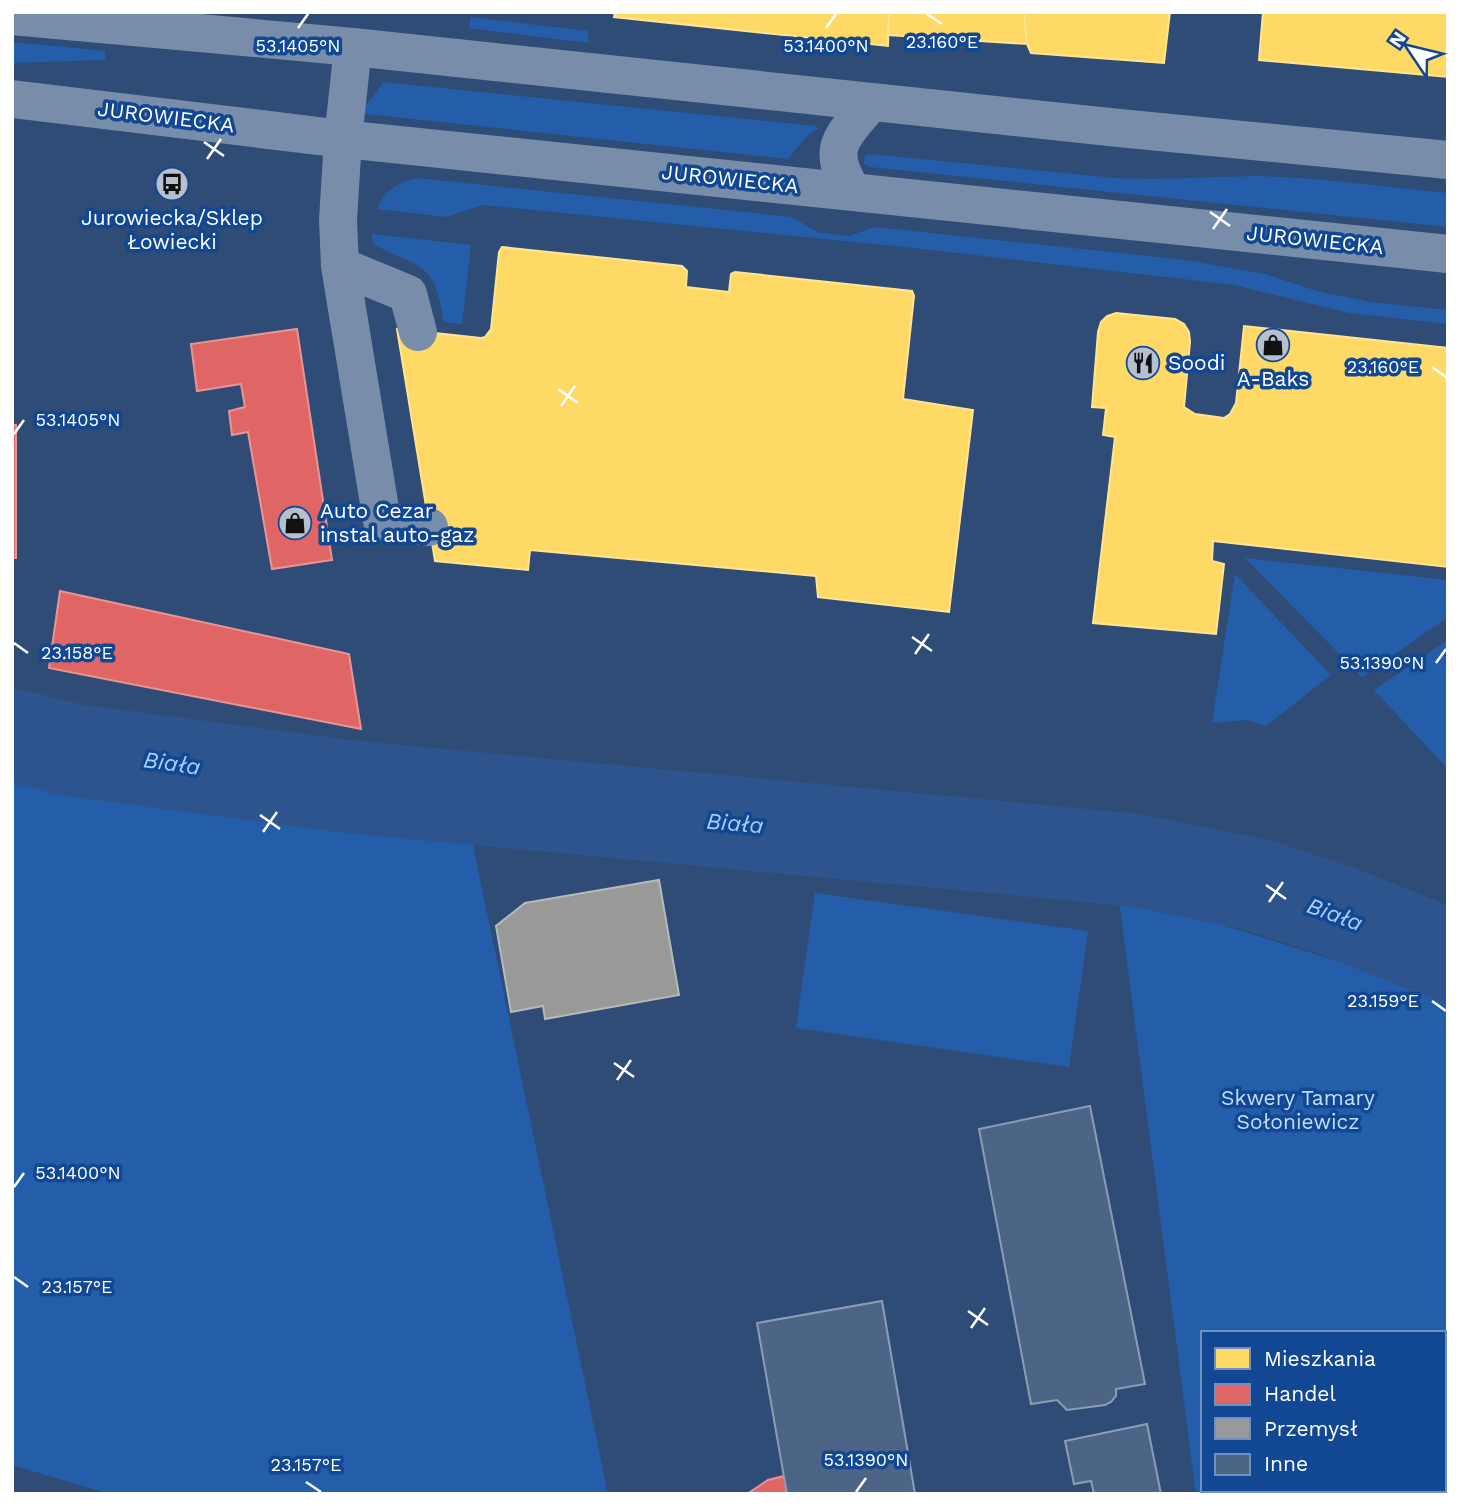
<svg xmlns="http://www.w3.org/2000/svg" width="1460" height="1506" font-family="'Work Sans',sans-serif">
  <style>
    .green { fill: #245eaa; fill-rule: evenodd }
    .homes { fill: #ffd966; stroke: #ffe494; stroke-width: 2 }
    .shops { fill: #e06666; stroke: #e99494; stroke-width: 2 }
    .industry { fill: #999; stroke: #b8b8b8; stroke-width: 2 }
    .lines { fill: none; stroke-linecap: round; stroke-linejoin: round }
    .river { stroke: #2d548c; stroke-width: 93 }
    .building { fill: #4c6485; stroke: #8b9db6; stroke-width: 2 }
    .minor { stroke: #778da9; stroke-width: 38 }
    .tertiary { stroke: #778da9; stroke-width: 38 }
    .ticks { fill: none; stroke: #fff; stroke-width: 2.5 }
    .labels { text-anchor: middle; stroke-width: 7; stroke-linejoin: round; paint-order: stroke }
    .street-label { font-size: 21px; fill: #fff; stroke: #114793 }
    .poi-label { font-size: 21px; fill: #fff; stroke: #114793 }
    .park-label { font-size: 21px; fill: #c5defd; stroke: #114793 }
    .water-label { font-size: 23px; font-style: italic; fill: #aacdfa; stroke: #114793 }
    .ticks-label { font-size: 18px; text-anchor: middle; fill: #fff; stroke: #114793; stroke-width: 7; stroke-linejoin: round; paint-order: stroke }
  </style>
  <rect width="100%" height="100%" fill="#2e4c76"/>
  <path class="green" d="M 471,17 L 588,31 L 588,43 L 469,28 Z
    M 12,42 L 105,51 L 105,60 L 12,63 Z
    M 383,82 L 815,126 L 819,128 L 807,136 L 788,159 L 366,114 L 362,112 C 365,103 377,95 383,82 Z
    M 870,154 L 1116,178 C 1172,181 1227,174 1282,177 C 1337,180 1393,188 1448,193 L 1448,227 L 870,167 L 864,164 L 865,155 Z
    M 417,178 L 792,217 L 817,232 L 849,236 L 875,227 L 1186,260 L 1265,274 L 1317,291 L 1371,302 L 1448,310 L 1448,324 L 1349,313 L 1234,285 L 914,248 L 482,205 L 446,217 L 377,209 C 385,190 397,183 417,178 Z
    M 371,234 L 471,245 L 462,324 L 444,322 C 434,265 428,270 378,247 L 373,243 Z
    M 1245,558 L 1448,580 L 1448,617 L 1362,677 Z
    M 1235,574 L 1331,675 L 1266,726 L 1248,720 L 1212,723 Z
    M 1448,640 L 1448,769 L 1374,690 Z
    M 12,736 L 73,752 L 354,788 L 471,836 L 608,1494 L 110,1494 L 12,1465 Z
    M 1118,892 L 1448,996 L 1448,1494 L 1196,1494 ZM 1203,1333 L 1444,1333 L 1444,1490 L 1203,1490 Z
    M 815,893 L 1088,931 L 1069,1067 L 796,1028 Z"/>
  <path class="homes" d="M 615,12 L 889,12 L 888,46 L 614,17 Z
    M 889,12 L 1024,12 L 1027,44 L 888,35 Z
    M 1024,12 L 1170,12 L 1164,63 L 1031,53 L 1027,44 Z
    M 1263,12 L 1448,12 L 1448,77 L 1259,60 Z
    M 502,247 L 682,266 L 687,271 L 686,287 L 729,292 L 731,274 L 735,272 L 912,291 L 914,296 L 903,399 L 973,410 L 949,612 L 818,597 L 816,576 L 530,550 L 528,570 L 435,561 L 397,329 L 481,338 L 485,337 L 491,329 L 499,252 Z
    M 1116,313 L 1175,319 L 1184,324 L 1189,332 L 1190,342 L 1184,407 L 1195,414 L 1224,418 L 1230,414 L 1236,403 L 1244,326 L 1448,348 L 1448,567 L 1213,541 L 1212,561 L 1224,564 L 1216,634 L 1093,623 L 1115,437 L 1103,435 L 1106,408 L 1092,407 L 1098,332 L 1101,322 L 1107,316 Z"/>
  <path class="shops" d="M 297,329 L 332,560 L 272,569 L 248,432 L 232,435 L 229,411 L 245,407 L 241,384 L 197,391 L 191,344 Z
    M 12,425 L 16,425 L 16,558 L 12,558 Z
    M 60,591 L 349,654 L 361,729 L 49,668 Z
    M 784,1476 L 787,1494 L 747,1494 L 768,1480 Z"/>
  <path class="industry" d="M 659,880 L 679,995 L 545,1019 L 543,1006 L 511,1012 L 496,926 L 525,903 Z"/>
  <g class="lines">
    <path class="river" d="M 12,735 L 72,750 L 352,787 L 1134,860 L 1254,884 L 1340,912 L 1448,955"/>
  </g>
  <path class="building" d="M 1090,1106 L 1145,1384 L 1116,1389 L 1116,1396 L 1111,1402 L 1105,1405 L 1067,1410 L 1057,1400 L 1031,1404 L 979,1129 Z
    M 882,1301 L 915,1494 L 787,1494 L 757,1323 Z
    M 1147,1424 L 1161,1494 L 1094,1494 L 1091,1481 L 1074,1484 L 1065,1441 Z"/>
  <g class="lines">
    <path class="minor" d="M 343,139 L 338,220 L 340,266 L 382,521 L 429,527
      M 340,266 L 408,294 L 418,332"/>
    <path class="tertiary" d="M 12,16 L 353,47 L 1119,128 L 1448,160
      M 12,99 L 343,139 L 1448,254
      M 343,139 L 353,47
      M 852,191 C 825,147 842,138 871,102"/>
  </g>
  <path class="ticks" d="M 927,14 L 942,24M 298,28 L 308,14M 826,28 L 836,14M 204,142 L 224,156M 207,159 L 221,139M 1210,212 L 1230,226M 1213,229 L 1227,209M 1432,367 L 1446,377M 558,389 L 578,403M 561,406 L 575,386M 14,434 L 24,420M 912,637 L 932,651M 14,643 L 28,653M 915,654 L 929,634M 1436,663 L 1446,649M 260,815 L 280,829M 263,832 L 277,812M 1266,885 L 1286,899M 1269,902 L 1283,882M 1432,1001 L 1446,1011M 614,1063 L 634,1077M 617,1080 L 631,1060M 14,1187 L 24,1173M 14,1277 L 28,1287M 968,1311 L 988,1325M 971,1328 L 985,1308M 306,1482 L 321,1492M 856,1492 L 866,1478"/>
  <defs>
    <symbol id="bus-disc" viewBox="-11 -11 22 22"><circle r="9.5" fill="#b6c0cf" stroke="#114793"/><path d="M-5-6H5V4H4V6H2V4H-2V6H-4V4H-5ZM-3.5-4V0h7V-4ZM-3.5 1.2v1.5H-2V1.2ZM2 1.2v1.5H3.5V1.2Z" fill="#111"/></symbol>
    <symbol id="shop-disc" viewBox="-11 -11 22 22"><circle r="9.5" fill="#b6c0cf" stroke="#114793"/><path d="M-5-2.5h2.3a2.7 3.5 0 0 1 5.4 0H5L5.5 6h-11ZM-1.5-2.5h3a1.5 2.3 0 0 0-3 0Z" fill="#111"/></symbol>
    <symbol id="restaurant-disc" viewBox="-11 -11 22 22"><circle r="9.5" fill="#b6c0cf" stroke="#114793"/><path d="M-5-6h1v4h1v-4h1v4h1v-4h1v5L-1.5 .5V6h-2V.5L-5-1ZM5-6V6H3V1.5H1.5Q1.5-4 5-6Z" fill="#111"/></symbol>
  </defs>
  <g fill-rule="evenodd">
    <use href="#bus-disc" x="153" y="165" width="38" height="38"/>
    <use href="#shop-disc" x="1254" y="326" width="38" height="38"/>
    <use href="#restaurant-disc" x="1124" y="344" width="38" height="38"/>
    <use href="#shop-disc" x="276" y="504" width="38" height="38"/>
  </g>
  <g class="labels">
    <g class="street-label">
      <text transform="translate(166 117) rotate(7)" y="7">JUROWIECKA</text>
      <text transform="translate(730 179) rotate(6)" y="7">JUROWIECKA</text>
      <text transform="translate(1315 240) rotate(6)" y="7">JUROWIECKA</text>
    </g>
    <g class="poi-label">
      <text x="172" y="225">Jurowiecka/Sklep<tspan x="172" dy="24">Łowiecki</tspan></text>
      <text x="1168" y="370" text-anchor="start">Soodi</text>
      <text x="1273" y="386">A-Baks</text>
      <text x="320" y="518" text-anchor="start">Auto Cezar<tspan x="320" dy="24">instal auto-gaz</tspan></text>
    </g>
    <g class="park-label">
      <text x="1298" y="1105">Skwery Tamary<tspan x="1298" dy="24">Sołoniewicz</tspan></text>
    </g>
    <g class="water-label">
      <text transform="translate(172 763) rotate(8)" y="8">Biała</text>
      <text transform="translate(735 823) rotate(5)" y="8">Biała</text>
      <text transform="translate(1335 914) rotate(20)" y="8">Biała</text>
    </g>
  </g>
  <g class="ticks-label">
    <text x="942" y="48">23.160°E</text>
    <text x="298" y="52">53.1405°N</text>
    <text x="826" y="52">53.1400°N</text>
    <text x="1383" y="373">23.160°E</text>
    <text x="78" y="426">53.1405°N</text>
    <text x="77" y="659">23.158°E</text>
    <text x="1382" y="669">53.1390°N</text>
    <text x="1383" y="1007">23.159°E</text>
    <text x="78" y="1179">53.1400°N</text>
    <text x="77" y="1293">23.157°E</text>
    <text x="866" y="1466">53.1390°N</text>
    <text x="306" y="1471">23.157°E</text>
  </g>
  <rect width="1460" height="1506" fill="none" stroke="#ffffff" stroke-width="28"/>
  <rect x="1201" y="1331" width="245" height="161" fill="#114793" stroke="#7091be" stroke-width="2"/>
  <rect x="1215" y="1348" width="35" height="21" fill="#ffd966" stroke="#7091be" stroke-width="2"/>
  <text x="1264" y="1366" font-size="21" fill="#ffffff">Mieszkania</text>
  <rect x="1215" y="1384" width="35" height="21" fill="#e06666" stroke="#7091be" stroke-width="2"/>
  <text x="1264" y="1401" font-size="21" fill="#ffffff">Handel</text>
  <rect x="1215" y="1418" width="35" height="21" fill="#999999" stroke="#7091be" stroke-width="2"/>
  <text x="1264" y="1436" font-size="21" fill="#ffffff">Przemysł</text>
  <rect x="1215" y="1454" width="35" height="21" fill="#4c6485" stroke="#7091be" stroke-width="2"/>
  <text x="1264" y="1471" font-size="21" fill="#ffffff">Inne</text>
  <g transform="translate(1411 49) rotate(305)" stroke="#114793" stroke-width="5" paint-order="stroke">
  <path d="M0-5L12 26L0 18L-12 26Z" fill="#ffffff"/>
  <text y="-10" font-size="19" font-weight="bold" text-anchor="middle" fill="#ffffff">N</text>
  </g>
</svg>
